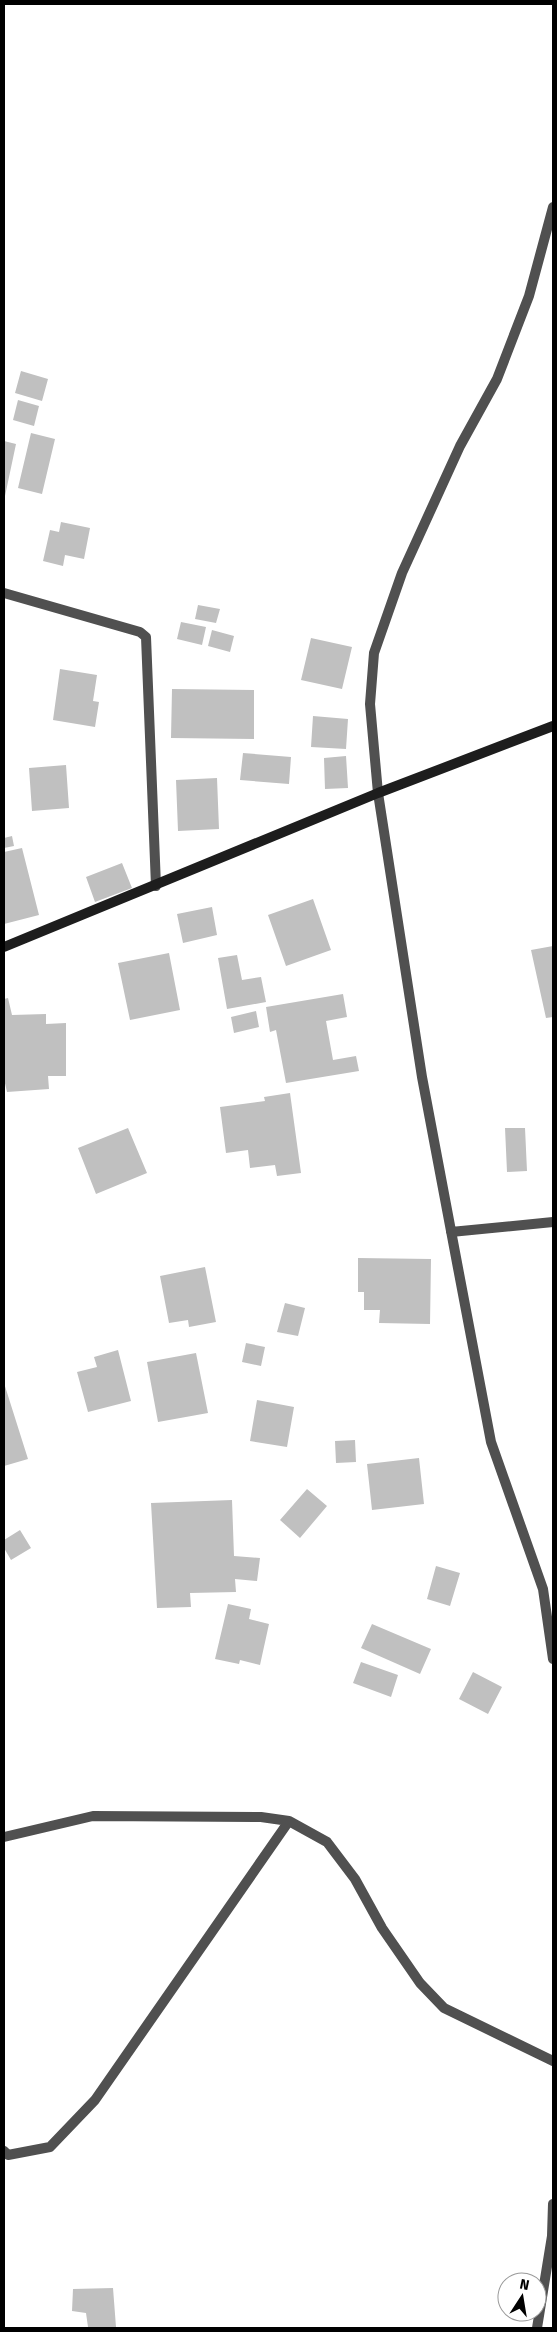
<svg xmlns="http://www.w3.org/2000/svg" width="557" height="2332" font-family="'Fira Sans',sans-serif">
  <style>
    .building { fill: #c0c0c0 }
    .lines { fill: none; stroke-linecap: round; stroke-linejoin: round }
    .street { stroke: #505050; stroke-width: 10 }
    .secondary { stroke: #1d1d1d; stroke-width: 10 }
  </style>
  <rect width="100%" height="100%" fill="#fff"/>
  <path class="building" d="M 21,371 L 48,379 L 42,401 L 15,393 Z
    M 18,400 L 39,406 L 34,426 L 13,420 Z
    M 31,433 L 55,439 L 42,494 L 18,488 Z
    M 4,441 L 16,444 L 5,496 L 4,496 Z
    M 61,522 L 90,528 L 84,559 L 65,555 L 63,566 L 43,561 L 50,530 L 59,532 Z
    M 198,605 L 220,609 L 216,623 L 195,619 Z
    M 181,622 L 206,627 L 202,645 L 177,639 Z
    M 212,630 L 234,636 L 230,652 L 208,646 Z
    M 311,638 L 352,647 L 342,689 L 301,680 Z
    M 60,669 L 97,675 L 93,701 L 99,702 L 95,727 L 53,720 Z
    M 172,689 L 254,690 L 254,739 L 171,738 Z
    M 313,716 L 348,719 L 346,749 L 311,747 Z
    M 243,753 L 291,757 L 289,784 L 240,780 Z
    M 346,756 L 348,788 L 325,789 L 324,758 Z
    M 66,765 L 69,808 L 32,811 L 29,768 Z
    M 217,778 L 219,829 L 178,831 L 176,780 Z
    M 12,836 L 14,846 L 4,848 L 4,838 Z
    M 22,848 L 39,915 L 4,924 L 4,852 Z
    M 122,863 L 132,888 L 95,902 L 86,877 Z
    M 313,899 L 331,950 L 286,966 L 268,915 Z
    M 212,907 L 217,935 L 183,943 L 177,914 Z
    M 553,946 L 553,1017 L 546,1018 L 531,950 Z
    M 169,953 L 180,1010 L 130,1020 L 118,963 Z
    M 237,955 L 242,980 L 261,977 L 266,1002 L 227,1009 L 218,958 Z
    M 343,994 L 347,1017 L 326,1021 L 333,1060 L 356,1056 L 359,1071 L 286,1083 L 276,1030 L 270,1032 L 266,1007 Z
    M 8,998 L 12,1015 L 46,1014 L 46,1024 L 66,1023 L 66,1076 L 48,1076 L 49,1089 L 7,1092 L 4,1079 L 4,999 Z
    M 256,1011 L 259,1027 L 234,1033 L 231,1017 Z
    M 290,1093 L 301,1173 L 277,1176 L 275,1165 L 250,1168 L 248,1150 L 226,1153 L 220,1107 L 265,1101 L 264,1097 Z
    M 128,1128 L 147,1173 L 96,1194 L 78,1148 Z
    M 505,1128 L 525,1128 L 527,1171 L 507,1172 Z
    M 358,1258 L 431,1259 L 430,1324 L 379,1323 L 380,1310 L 364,1310 L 364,1292 L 358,1292 Z
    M 205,1267 L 216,1322 L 189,1327 L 188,1320 L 169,1323 L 160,1276 Z
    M 285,1303 L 305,1308 L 298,1336 L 277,1332 Z
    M 246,1343 L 265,1347 L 261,1366 L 242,1362 Z
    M 118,1350 L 131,1401 L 88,1412 L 77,1372 L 97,1367 L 94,1357 Z
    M 196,1353 L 208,1413 L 158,1422 L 147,1362 Z
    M 4,1383 L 28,1459 L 4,1466 Z
    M 257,1400 L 294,1407 L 287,1447 L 250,1441 Z
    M 355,1440 L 356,1462 L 336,1463 L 335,1441 Z
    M 419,1458 L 424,1504 L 372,1510 L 367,1464 Z
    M 307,1489 L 327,1506 L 300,1538 L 280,1520 Z
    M 232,1500 L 234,1556 L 260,1558 L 257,1581 L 235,1579 L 236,1592 L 190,1593 L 191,1607 L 157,1608 L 151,1503 Z
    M 20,1530 L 31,1548 L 11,1560 L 4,1548 L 4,1540 Z
    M 436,1566 L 460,1573 L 450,1606 L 427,1599 Z
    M 228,1604 L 251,1609 L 249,1619 L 269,1624 L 260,1665 L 240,1660 L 239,1664 L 215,1659 Z
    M 372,1624 L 431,1649 L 420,1674 L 361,1648 Z
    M 361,1662 L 398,1675 L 391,1697 L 353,1683 Z
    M 473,1672 L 502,1687 L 488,1714 L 459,1699 Z
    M 113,2288 L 116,2327 L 88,2327 L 86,2313 L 72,2311 L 73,2289 Z"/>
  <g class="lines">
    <path class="street" d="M 553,207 L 529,296 L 497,379 L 460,446 L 402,573 L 374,653 L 370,704 L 378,793 L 422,1077 L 458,1268 L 491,1442 L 543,1589 L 553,1659
      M 4,593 L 140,632 L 146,637 L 156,886
      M 451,1232 L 553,1222
      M 4,1837 L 93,1816 L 261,1817 L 289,1821 L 327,1842 L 355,1879 L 382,1928 L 420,1983 L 444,2008 L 553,2061
      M 4,2151 L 8,2155 L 50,2147 L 95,2100 L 289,1821
      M 537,2328 L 552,2236 L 553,2204"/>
    <path class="secondary" d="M 4,947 L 378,793 L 553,726"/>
  </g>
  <rect width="557" height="2332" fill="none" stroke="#000000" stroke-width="10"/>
  <g transform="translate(522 2297) rotate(12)"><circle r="24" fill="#ffffff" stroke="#999999"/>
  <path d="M0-4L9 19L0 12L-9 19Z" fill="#000000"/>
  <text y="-8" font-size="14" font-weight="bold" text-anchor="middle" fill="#000000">N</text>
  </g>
</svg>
